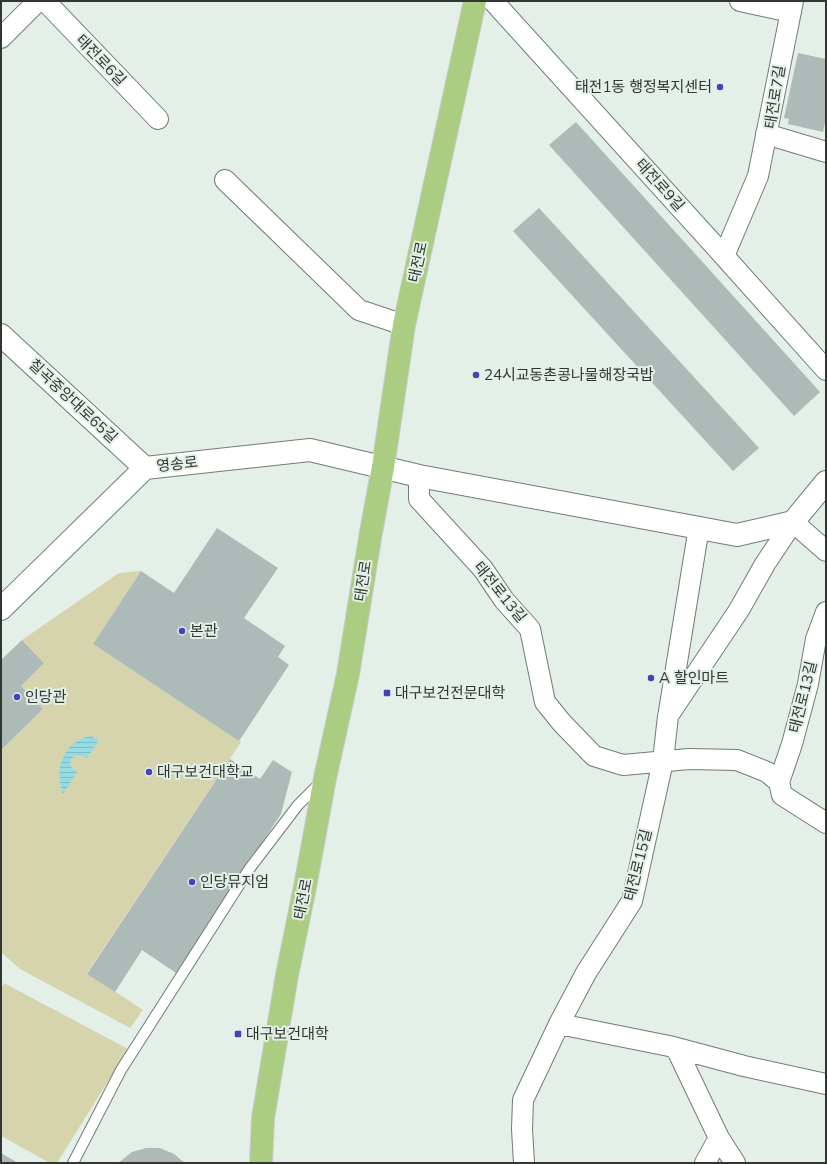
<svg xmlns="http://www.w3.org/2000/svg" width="827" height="1164" font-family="Mulish,'Noto Sans KR',sans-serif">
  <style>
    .grass { fill: #d5d4ad }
    .water { fill: url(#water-rules) }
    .building { fill: #adbab7 }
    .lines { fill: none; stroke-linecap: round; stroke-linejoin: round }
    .lane-casing { stroke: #727b75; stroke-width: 12 }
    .street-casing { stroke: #727b75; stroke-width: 22 }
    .secondary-casing { stroke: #727b75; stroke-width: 24 }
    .primary-casing { stroke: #c9cbca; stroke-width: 24 }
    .lane { stroke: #fff; stroke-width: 10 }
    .street { stroke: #fff; stroke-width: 20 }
    .secondary { stroke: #fff; stroke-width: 22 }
    .primary { stroke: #aacd82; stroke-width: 22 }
    .poi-dot { fill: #4442b8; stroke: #e4efe8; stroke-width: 1.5 }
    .labels { text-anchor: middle; stroke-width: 4; stroke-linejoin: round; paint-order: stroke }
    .street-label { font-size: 15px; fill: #313633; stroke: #e4efe8 }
    .poi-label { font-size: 15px; fill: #313633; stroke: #e4efe8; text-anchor: start }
  </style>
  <defs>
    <pattern id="water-rules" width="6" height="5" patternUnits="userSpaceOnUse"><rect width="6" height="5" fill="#93dce3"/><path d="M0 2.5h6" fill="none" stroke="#7fbdc3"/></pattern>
  </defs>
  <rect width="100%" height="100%" fill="#e4efe8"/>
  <path class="grass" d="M 141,571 L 93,644 L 241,742 L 87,973 L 143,1010 L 130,1028 L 20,969 L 1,952 L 1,750 L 43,709 L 21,686 L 44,663 L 22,640 L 119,573 Z
    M 4,983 L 128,1049 L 57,1163 L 50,1163 L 1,1136 L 1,989 Z"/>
  <path class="water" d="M 90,736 L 99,740 L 87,758 C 79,752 71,755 70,765 L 73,769 L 77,772 L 63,794 C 54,769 62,743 90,736 Z"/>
  <path class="building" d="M 798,53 L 826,59 L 826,118 L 823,132 L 788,124 L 789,119 L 784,118 Z
    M 576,122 L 820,392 L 794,416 L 549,145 Z
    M 539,208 L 759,448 L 733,471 L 513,231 Z
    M 217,528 L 278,568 L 244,618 L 285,646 L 278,657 L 289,665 L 239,741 L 93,644 L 141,571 L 174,593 Z
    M 22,640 L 44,663 L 21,686 L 43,709 L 1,750 L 1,660 Z
    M 230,759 L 260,779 L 273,760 L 292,772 L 281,814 L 176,973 L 142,950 L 115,992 L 87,974 Z
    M 146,1148 L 160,1148 L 174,1154 L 185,1163 L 118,1163 L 132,1152 Z
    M 1,1153 L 18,1163 L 1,1163 Z"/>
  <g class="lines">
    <defs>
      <path id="lane" d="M 73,1163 L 121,1070 L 250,868 L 298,805 L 321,782"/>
      <path id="street" d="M 45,1 L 158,119
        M 493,1 L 724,256 L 826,370
        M 740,1 L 791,12
        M 1,38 L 38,1
        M 766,134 L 826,152
        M 225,180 L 359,310 L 404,325
        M 724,256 L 758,176 L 793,1
        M 419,476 L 419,499 L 483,569 L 504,600 L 530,629 L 545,702 L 562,723 L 594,756 L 623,765 L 689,759 L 737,760 L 767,772 L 779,782 L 782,795 L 826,823
        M 669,711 L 699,527
        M 779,782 L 792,744 L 808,684 L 816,639 L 826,612
        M 559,1024 L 669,1046 L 744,1066 L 826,1084
        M 676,1048 L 719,1138 L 735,1163
        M 524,1163 L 522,1129 L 523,1100 L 559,1024 L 586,973 L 632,901 L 663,761 L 668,716 L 739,610 L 765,564 L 793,522 L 826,551
        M 705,1163 L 719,1138"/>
      <path id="secondary" d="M 1,335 L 145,468
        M 1,609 L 145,468 L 310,450 L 419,476 L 737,535 L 793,522 L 826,482"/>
      <path id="primary" d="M 261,1163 L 263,1118 L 287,975 L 305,887 L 325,778 L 348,674 L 370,538 L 383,467 L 404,325 L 475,1"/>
    </defs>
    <use href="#lane" class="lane-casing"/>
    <use href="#street" class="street-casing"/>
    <use href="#secondary" class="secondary-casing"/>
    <use href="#primary" class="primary-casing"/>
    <use href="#lane" class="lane"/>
    <use href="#street" class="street"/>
    <use href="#secondary" class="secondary"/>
    <use href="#primary" class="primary"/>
  </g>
  <g class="poi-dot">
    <circle cx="720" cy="87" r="4"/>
    <circle cx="476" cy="375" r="4"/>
    <circle cx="182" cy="631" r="4"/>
    <circle cx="651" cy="678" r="4"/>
    <rect x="383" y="689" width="8" height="8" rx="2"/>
    <circle cx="17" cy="697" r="4"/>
    <circle cx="149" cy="772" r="4"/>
    <circle cx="192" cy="882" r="4"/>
    <rect x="234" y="1030" width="8" height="8" rx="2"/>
  </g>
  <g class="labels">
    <g class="street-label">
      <text transform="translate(101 60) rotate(46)" y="5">태전로6길</text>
      <text transform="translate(775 97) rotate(-81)" y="5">태전로7길</text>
      <text transform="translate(660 185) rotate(48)" y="5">태전로9길</text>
      <text transform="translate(418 262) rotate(-78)" y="5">태전로</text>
      <text transform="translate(73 401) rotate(43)" y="5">칠곡중앙대로65길</text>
      <text transform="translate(177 464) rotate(-6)" y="5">영송로</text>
      <text transform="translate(363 581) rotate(-81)" y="5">태전로</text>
      <text transform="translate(500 592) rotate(51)" y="5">태전로13길</text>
      <text transform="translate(803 697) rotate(-76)" y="5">태전로13길</text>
      <text transform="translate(638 865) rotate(-76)" y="5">태전로15길</text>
      <text transform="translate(303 899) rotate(-79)" y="5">태전로</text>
    </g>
    <g class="poi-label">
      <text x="712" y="92" text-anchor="end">태전1동 행정복지센터</text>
      <text x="484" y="380">24시교동촌콩나물해장국밥</text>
      <text x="190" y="636">본관</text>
      <text x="659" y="683">A 할인마트</text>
      <text x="395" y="698">대구보건전문대학</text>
      <text x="25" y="702">인당관</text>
      <text x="157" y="777">대구보건대학교</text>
      <text x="200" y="887">인당뮤지엄</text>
      <text x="246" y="1039">대구보건대학</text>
    </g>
  </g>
  <rect width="827" height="1164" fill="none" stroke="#313633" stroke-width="4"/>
</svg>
